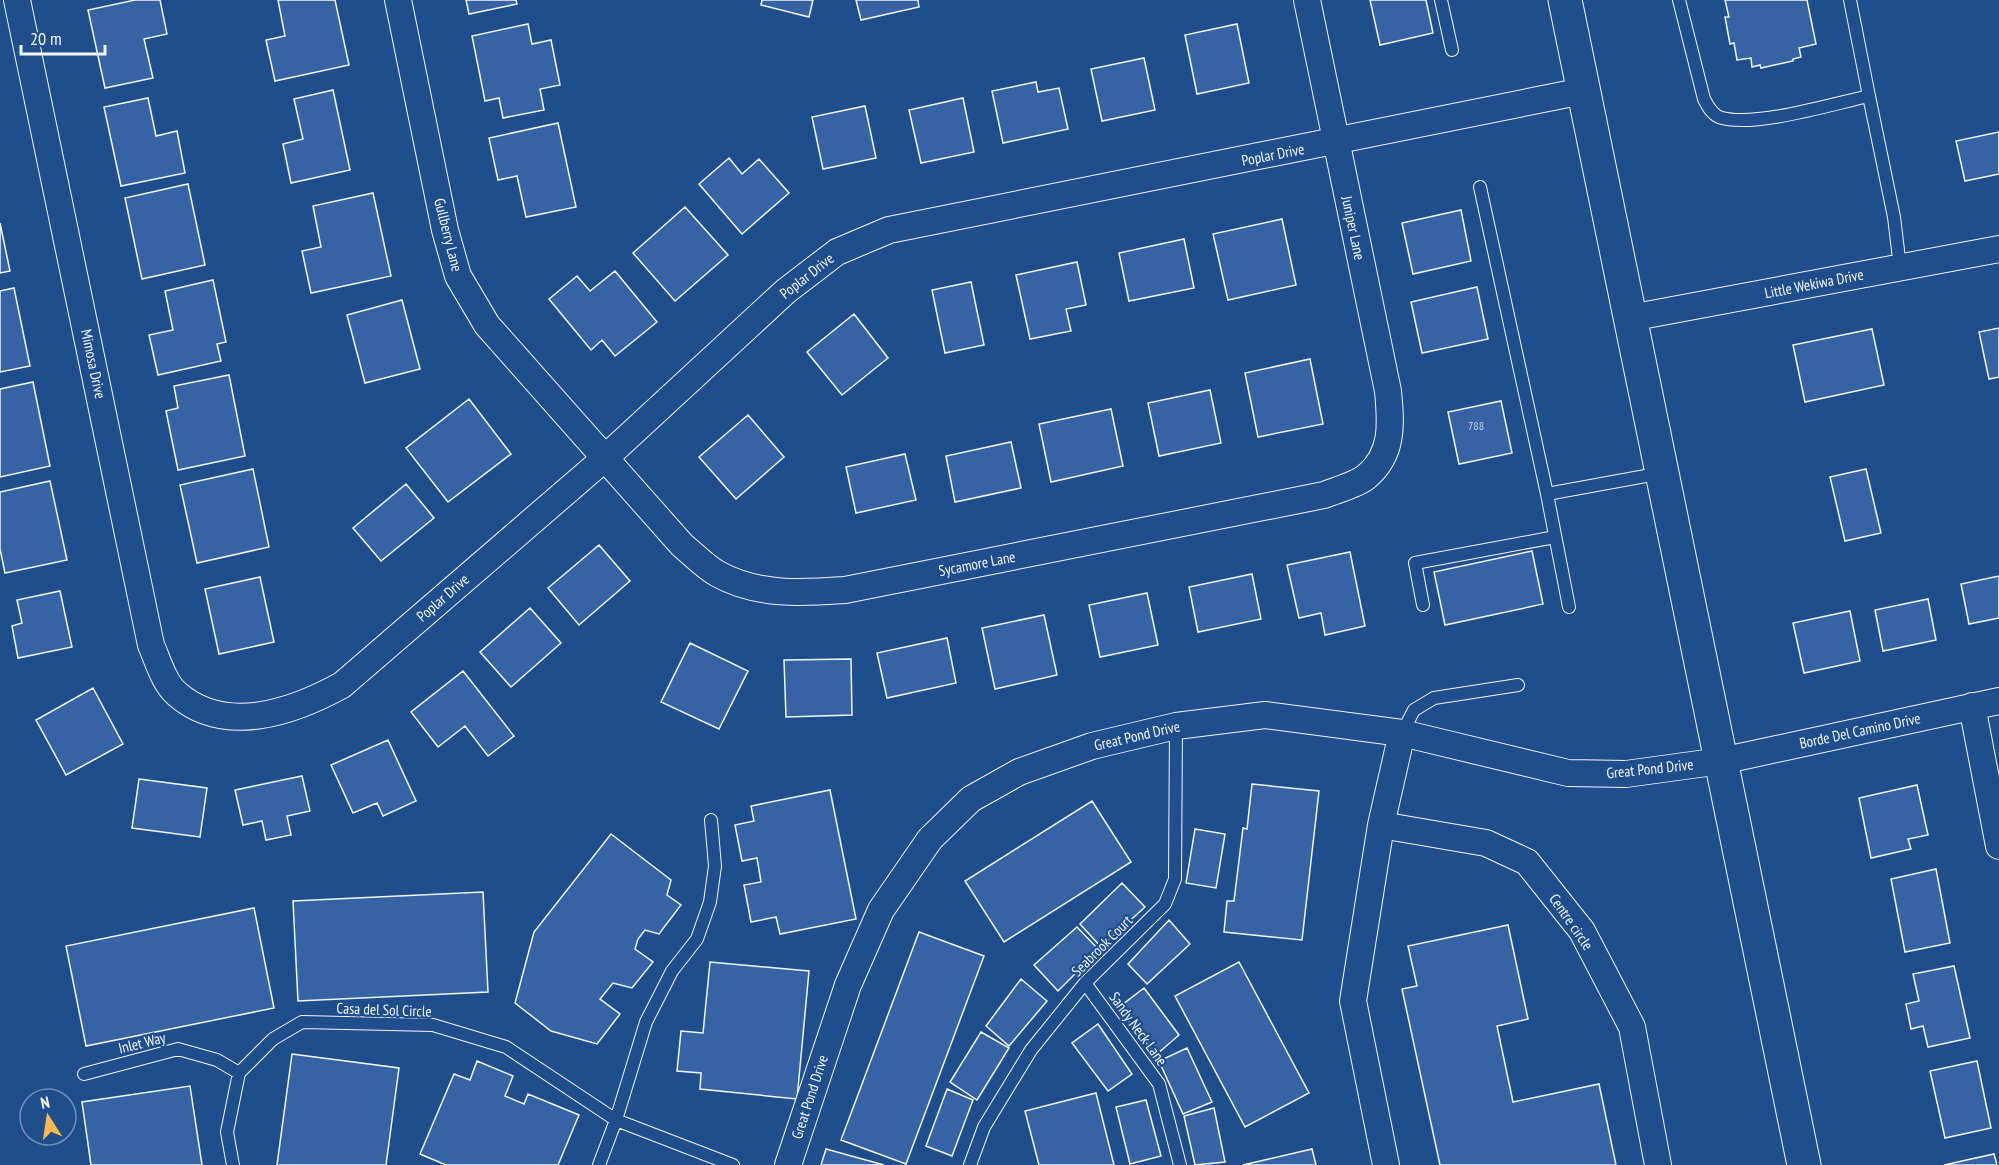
<svg xmlns="http://www.w3.org/2000/svg" width="1999" height="1165" font-family="'PT Sans Narrow',sans-serif">
  <style>
    .building { fill: #3563a3; stroke: #f2f6ff; stroke-width: 1.5 }
    .lines { fill: none; stroke-linecap: round; stroke-linejoin: round }
    .lane-casing { stroke: #f2f6ff; stroke-width: 14 }
    .street-casing { stroke: #f2f6ff; stroke-width: 28 }
    .primary-casing { stroke: #f2f6ff; stroke-width: 35 }
    .lane { stroke: #1f4e8c; stroke-width: 12 }
    .street { stroke: #1f4e8c; stroke-width: 26 }
    .primary { stroke: #1f4e8c; stroke-width: 33 }
    .labels { text-anchor: middle; stroke-width: 4.5; stroke-linejoin: round; paint-order: stroke }
    .number-label { font-size: 12px; fill: #c3d1e8 }
    .street-label { font-size: 15px; fill: #f2f6ff; stroke: #1f4e8c }
  </style>
  <rect width="100%" height="100%" fill="#1f4e8c"/>
  <path class="building" d="M 135,0 L 160,0 L 167,34 L 144,39 L 153,78 L 105,88 L 88,10 Z
    M 278,0 L 335,0 L 349,65 L 275,81 L 266,40 L 285,36 Z
    M 466,0 L 516,0 L 517,4 L 469,14 Z
    M 762,0 L 813,0 L 809,17 L 761,5 Z
    M 856,0 L 918,0 L 919,7 L 861,20 Z
    M 1370,0 L 1426,0 L 1433,33 L 1380,45 Z
    M 1725,0 L 1807,0 L 1816,44 L 1799,48 L 1801,57 L 1793,59 L 1793,61 L 1761,68 L 1760,65 L 1752,67 L 1751,58 L 1737,60 L 1734,43 L 1730,44 L 1725,17 L 1729,17 Z
    M 528,24 L 532,44 L 551,40 L 560,85 L 540,89 L 544,110 L 503,118 L 499,98 L 485,101 L 472,36 Z
    M 1237,24 L 1249,83 L 1197,94 L 1185,35 Z
    M 1144,58 L 1155,110 L 1102,121 L 1091,69 Z
    M 1036,82 L 1038,92 L 1059,88 L 1068,129 L 1003,143 L 992,91 Z
    M 333,90 L 350,170 L 291,183 L 283,144 L 303,139 L 294,99 Z
    M 148,98 L 156,136 L 177,131 L 185,173 L 121,186 L 104,107 Z
    M 963,98 L 974,152 L 921,163 L 909,110 Z
    M 865,106 L 876,158 L 823,169 L 812,117 Z
    M 558,123 L 576,207 L 526,217 L 517,176 L 498,180 L 489,138 Z
    M 1999,132 L 1999,174 L 1965,181 L 1956,141 Z
    M 729,158 L 742,174 L 759,159 L 789,193 L 742,234 L 699,184 Z
    M 188,184 L 205,265 L 142,279 L 125,198 Z
    M 373,193 L 391,276 L 311,293 L 302,251 L 321,247 L 313,206 Z
    M 685,207 L 728,255 L 675,301 L 633,253 Z
    M 1461,210 L 1471,261 L 1413,274 L 1402,223 Z
    M 1282,219 L 1296,285 L 1228,300 L 1213,234 Z
    M 0,223 L 10,271 L 0,273 Z
    M 1184,239 L 1194,288 L 1129,301 L 1119,253 Z
    M 1077,262 L 1086,305 L 1066,309 L 1071,331 L 1030,339 L 1016,275 Z
    M 615,271 L 657,322 L 615,356 L 602,340 L 591,350 L 549,299 L 577,276 L 590,291 Z
    M 213,280 L 226,342 L 217,344 L 221,361 L 158,375 L 149,335 L 173,330 L 165,291 Z
    M 971,282 L 984,345 L 945,353 L 932,290 Z
    M 1477,287 L 1488,339 L 1422,353 L 1411,302 Z
    M 14,288 L 30,366 L 0,372 L 0,291 Z
    M 402,300 L 420,369 L 365,383 L 347,315 Z
    M 854,314 L 888,358 L 842,395 L 807,352 Z
    M 1999,328 L 1999,377 L 1989,379 L 1979,332 Z
    M 1872,329 L 1884,385 L 1805,402 L 1793,345 Z
    M 1310,359 L 1323,424 L 1258,437 L 1245,373 Z
    M 229,375 L 245,456 L 178,470 L 166,411 L 178,408 L 174,386 Z
    M 33,382 L 50,466 L 0,477 L 0,389 Z
    M 1210,390 L 1221,443 L 1159,456 L 1148,403 Z
    M 469,399 L 511,454 L 448,502 L 406,448 Z
    M 1501,401 L 1512,453 L 1459,464 L 1448,412 Z
    M 1111,409 L 1123,466 L 1051,482 L 1039,424 Z
    M 748,415 L 784,457 L 736,499 L 699,457 Z
    M 1011,442 L 1021,488 L 955,502 L 946,456 Z
    M 905,454 L 916,500 L 856,513 L 846,467 Z
    M 253,469 L 269,547 L 197,563 L 180,485 Z
    M 1866,469 L 1881,533 L 1845,541 L 1830,477 Z
    M 50,481 L 67,560 L 5,573 L 0,549 L 0,492 Z
    M 406,484 L 434,518 L 381,561 L 353,528 Z
    M 599,545 L 630,581 L 579,625 L 548,588 Z
    M 1532,551 L 1543,604 L 1445,625 L 1434,572 Z
    M 1350,552 L 1365,626 L 1325,635 L 1321,613 L 1299,618 L 1287,565 Z
    M 1252,574 L 1261,619 L 1198,632 L 1189,587 Z
    M 1999,576 L 1999,618 L 1969,624 L 1961,584 Z
    M 260,577 L 274,642 L 219,654 L 205,589 Z
    M 60,591 L 72,647 L 18,658 L 12,626 L 22,623 L 17,600 Z
    M 1147,593 L 1158,645 L 1100,657 L 1089,605 Z
    M 1928,599 L 1936,640 L 1883,651 L 1875,610 Z
    M 530,608 L 561,643 L 511,687 L 480,652 Z
    M 1850,611 L 1860,661 L 1804,673 L 1793,623 Z
    M 1044,615 L 1057,675 L 995,689 L 982,628 Z
    M 947,638 L 956,683 L 887,698 L 877,653 Z
    M 690,643 L 748,671 L 719,729 L 661,702 Z
    M 851,659 L 852,715 L 786,717 L 784,660 Z
    M 463,671 L 514,736 L 488,756 L 465,726 L 438,747 L 411,712 Z
    M 93,688 L 123,744 L 66,775 L 36,720 Z
    M 388,740 L 416,801 L 383,816 L 377,803 L 353,813 L 331,765 Z
    M 302,776 L 310,811 L 287,816 L 291,835 L 266,840 L 262,821 L 243,825 L 235,790 Z
    M 139,779 L 207,788 L 200,837 L 132,828 Z
    M 1252,784 L 1319,791 L 1302,940 L 1224,932 L 1227,901 L 1234,901 L 1243,828 L 1247,829 Z
    M 1917,785 L 1928,835 L 1908,839 L 1911,849 L 1871,858 L 1859,798 Z
    M 830,790 L 856,919 L 780,934 L 776,917 L 751,922 L 744,885 L 761,882 L 757,858 L 742,861 L 735,825 L 754,821 L 751,806 Z
    M 1092,801 L 1131,862 L 1004,942 L 965,881 Z
    M 1195,829 L 1225,834 L 1216,888 L 1186,883 Z
    M 611,834 L 671,880 L 667,895 L 681,905 L 659,934 L 645,930 L 638,939 L 635,949 L 653,962 L 632,988 L 613,983 L 600,999 L 620,1014 L 597,1044 L 551,1031 L 515,1003 L 534,932 Z
    M 1936,869 L 1950,943 L 1905,952 L 1891,879 Z
    M 1122,883 L 1145,907 L 1101,947 L 1080,924 Z
    M 483,892 L 488,992 L 298,1001 L 293,901 Z
    M 254,908 L 274,1008 L 86,1046 L 66,946 Z
    M 1169,920 L 1190,944 L 1147,984 L 1128,964 Z
    M 1508,925 L 1528,1019 L 1497,1026 L 1513,1102 L 1599,1084 L 1616,1165 L 1440,1165 L 1402,989 L 1417,986 L 1408,946 Z
    M 1077,927 L 1099,950 L 1058,991 L 1034,965 Z
    M 919,932 L 984,956 L 906,1164 L 841,1140 Z
    M 710,962 L 809,971 L 797,1099 L 700,1089 L 701,1073 L 677,1071 L 681,1031 L 703,1033 Z
    M 1239,962 L 1309,1093 L 1245,1127 L 1175,996 Z
    M 1954,966 L 1970,1038 L 1928,1047 L 1923,1026 L 1911,1029 L 1906,1004 L 1919,1001 L 1913,974 Z
    M 1021,979 L 1047,1001 L 1009,1046 L 986,1026 Z
    M 1144,988 L 1179,1035 L 1156,1055 L 1118,1008 Z
    M 1098,1024 L 1132,1074 L 1108,1091 L 1072,1043 Z
    M 981,1032 L 1009,1048 L 977,1100 L 950,1082 Z
    M 1187,1048 L 1212,1102 L 1183,1114 L 1159,1061 Z
    M 292,1054 L 399,1068 L 386,1165 L 277,1165 Z
    M 477,1061 L 513,1076 L 505,1096 L 524,1104 L 528,1094 L 579,1115 L 558,1165 L 446,1165 L 420,1154 L 454,1074 L 470,1080 Z
    M 1977,1061 L 1991,1128 L 1945,1138 L 1930,1071 Z
    M 190,1086 L 202,1165 L 91,1165 L 82,1102 Z
    M 947,1089 L 973,1100 L 952,1156 L 926,1146 Z
    M 1096,1093 L 1114,1165 L 1039,1165 L 1025,1111 Z
    M 1146,1100 L 1161,1156 L 1130,1164 L 1116,1107 Z
    M 1214,1108 L 1225,1162 L 1195,1165 L 1184,1116 Z
    M 826,1149 L 884,1165 L 821,1165 Z
    M 1312,1149 L 1316,1165 L 1243,1165 Z
    M 1994,1154 L 1997,1165 L 1944,1165 Z"/>
  <g class="lines">
    <defs>
      <path id="lane" d="M 1441,0 L 1452,50
        M 1679,0 L 1704,99 C 1708,107 1713,116 1722,118 C 1757,127 1832,104 1869,96 L 1894,217 L 1900,267
        M 1850,0 L 1869,96
        M 1480,187 L 1547,494
        M 1423,605 L 1415,563 L 1555,537
        M 1569,607 L 1547,494 L 1662,473
        M 1402,733 L 1414,710 L 1434,698 L 1518,685
        M 1085,983 L 1159,1084 L 1180,1165
        M 84,1074 L 178,1049 L 217,1060 L 239,1073
        M 233,1165 L 227,1132 L 239,1073 L 273,1039 L 302,1022 L 433,1025 L 506,1047 L 616,1120 L 733,1165
        M 599,1165 L 616,1120 L 646,1022 L 672,971 L 697,939 L 710,902 L 715,866 L 711,820
        M 970,1165 L 984,1127 L 1031,1050 L 1085,983 L 1165,904 L 1175,879 L 1176,726"/>
      <path id="street" d="M 17,0 L 151,645 C 158,661 164,683 177,694 C 225,736 293,712 342,685 L 604,459 L 786,291 L 837,252 L 889,230 L 1583,91
        M 398,0 L 445,230 L 458,276 L 487,325 L 682,545 C 693,554 705,567 718,574 C 758,596 802,593 845,590 L 1324,495 C 1336,490 1356,485 1366,477 C 1394,454 1391,423 1388,391 L 1307,0
        M 1630,318 L 1999,249
        M 1972,706 L 1999,846
        M 1381,825 L 1486,843 L 1527,862 L 1582,931 L 1632,1027 L 1658,1165
        M 788,1165 L 848,985 L 881,910 L 930,839 L 971,799 L 1019,772 L 1092,746 L 1176,726 L 1265,715 L 1402,733 L 1568,773 L 1626,774 L 1721,761 L 1999,701
        M 1386,1165 L 1353,1001 L 1381,825 L 1402,733"/>
      <path id="primary" d="M 1565,0 L 1804,1165"/>
    </defs>
    <use href="#lane" class="lane-casing"/>
    <use href="#street" class="street-casing"/>
    <use href="#primary" class="primary-casing"/>
    <use href="#lane" class="lane"/>
    <use href="#street" class="street"/>
    <use href="#primary" class="primary"/>
  </g>
  <g class="labels">
    <g class="number-label">
      <text x="1476" y="430">788</text>
    </g>
    <g class="street-label">
      <text transform="translate(1273 155) rotate(-11)" y="5">Poplar Drive</text>
      <text transform="translate(1353 228) rotate(78)" y="5">Juniper Lane</text>
      <text transform="translate(448 235) rotate(76)" y="5">Gullberry Lane</text>
      <text transform="translate(807 276) rotate(-38)" y="5">Poplar Drive</text>
      <text transform="translate(1814 284) rotate(-11)" y="5">Little Wekiwa Drive</text>
      <text transform="translate(93 364) rotate(78)" y="5">Mimosa Drive</text>
      <text transform="translate(977 564) rotate(-11)" y="5">Sycamore Lane</text>
      <text transform="translate(443 598) rotate(-41)" y="5">Poplar Drive</text>
      <text transform="translate(1860 731) rotate(-12)" y="5">Borde Del Camino Drive</text>
      <text transform="translate(1137 736) rotate(-13)" y="5">Great Pond Drive</text>
      <text transform="translate(1650 769) rotate(-6)" y="5">Great Pond Drive</text>
      <text transform="translate(1571 922) rotate(55)" y="5">Centre circle</text>
      <text transform="translate(1102 946) rotate(-45)" y="5">Seabrook Court</text>
      <text transform="translate(384 1010) rotate(2)" y="5">Casa del Sol Circle</text>
      <text transform="translate(1138 1029) rotate(54)" y="5">Sandy Neck Lane</text>
      <text transform="translate(142 1043) rotate(-14)" y="5">Inlet Way</text>
      <text transform="translate(810 1097) rotate(-72)" y="5">Great Pond Drive</text>
    </g>
  </g>
  <g transform="translate(48 1117) rotate(348)"><circle r="28" fill="#1f4e8c" stroke="#7391ba" stroke-width="1.5"/>
  <path d="M0-4.5L10 22L0 15L-10 22Z" fill="#ffb74d"/>
  <text y="-9" font-size="16" font-weight="bold" text-anchor="middle" fill="#f2f6ff">N</text>
  </g>
  <path d="M21 45v9h84v-9" fill="none" stroke="#f2f6ff" stroke-width="3"/>
  <text x="30" y="45" font-size="18" fill="#f2f6ff" stroke="#1f4e8c" stroke-width="4.5" paint-order="stroke">20 m</text>
</svg>
